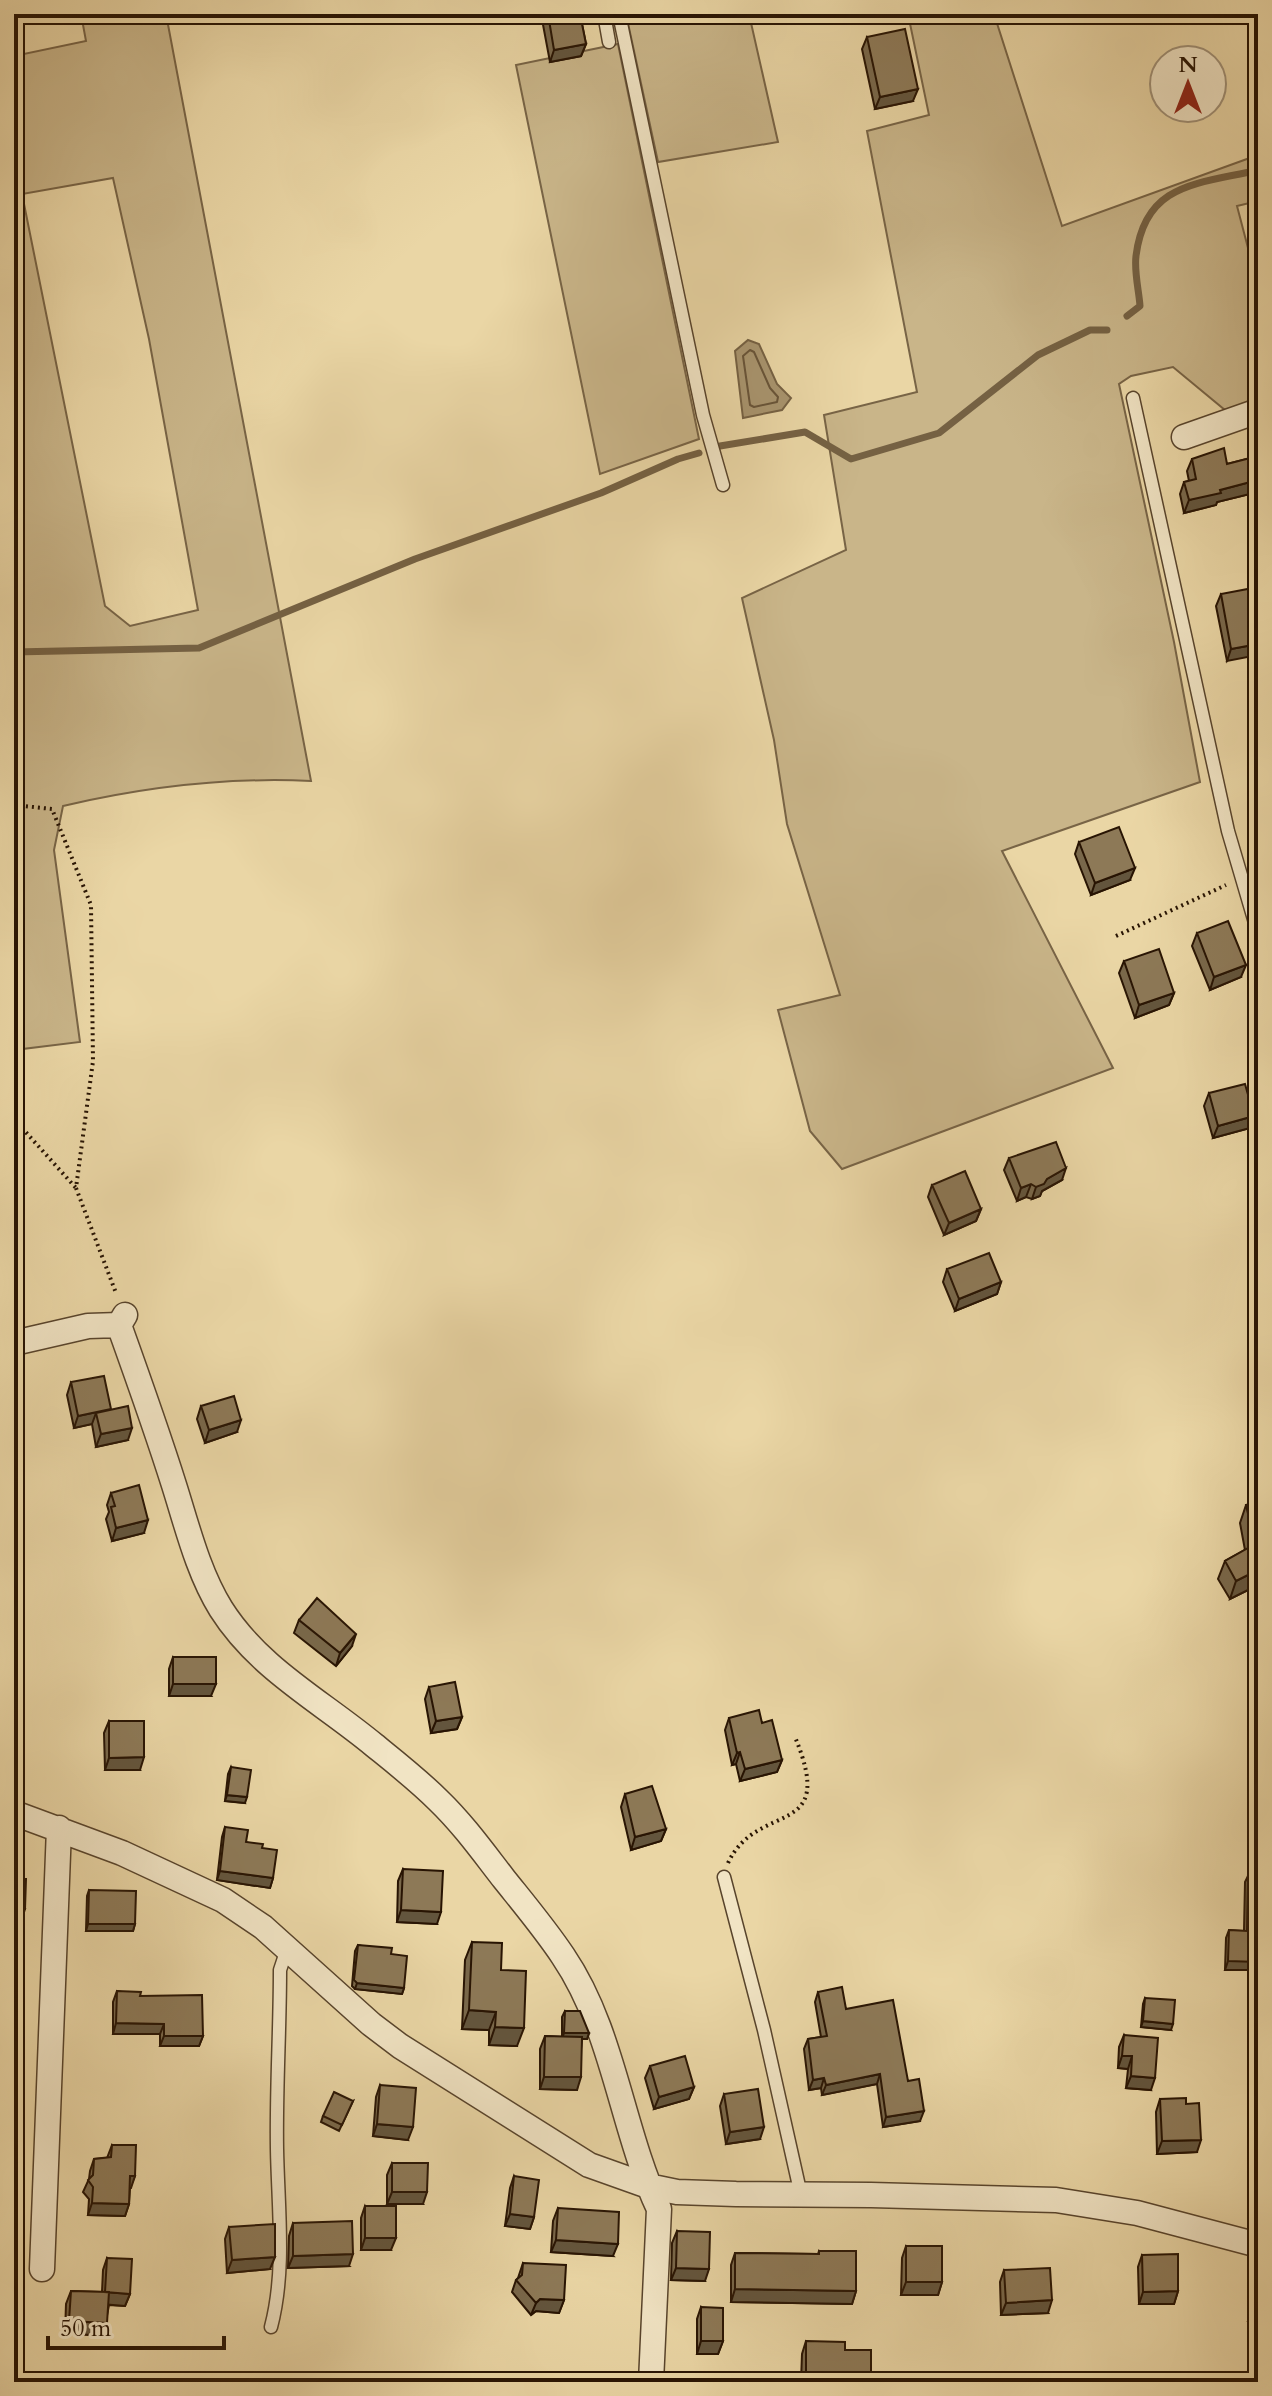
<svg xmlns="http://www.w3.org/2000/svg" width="1272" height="2396" font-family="Cardo,serif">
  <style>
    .green { fill: #c9b589; stroke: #786446; stroke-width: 2; fill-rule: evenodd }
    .water { fill: #a8946e; stroke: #756143; stroke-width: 2 }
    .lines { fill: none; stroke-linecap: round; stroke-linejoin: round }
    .shore { stroke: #685438; stroke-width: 2 }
    .stream { stroke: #756143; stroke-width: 7 }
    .service-casing { stroke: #58442c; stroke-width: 15 }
    .minor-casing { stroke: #58442c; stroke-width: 27 }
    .path { stroke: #281403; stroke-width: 4; stroke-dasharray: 2 4; stroke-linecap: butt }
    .service { stroke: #f1e4c4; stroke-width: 12 }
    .minor { stroke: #f1e4c4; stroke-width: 24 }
    .wall { fill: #79684b; stroke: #281403; stroke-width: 2 }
    .shaded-wall { fill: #63553d; stroke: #281403; stroke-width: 2 }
    .building { fill: #8d7957; stroke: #281403; stroke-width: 2 }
  </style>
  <rect width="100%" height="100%" fill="#ead6a5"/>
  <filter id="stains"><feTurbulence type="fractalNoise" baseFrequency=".0025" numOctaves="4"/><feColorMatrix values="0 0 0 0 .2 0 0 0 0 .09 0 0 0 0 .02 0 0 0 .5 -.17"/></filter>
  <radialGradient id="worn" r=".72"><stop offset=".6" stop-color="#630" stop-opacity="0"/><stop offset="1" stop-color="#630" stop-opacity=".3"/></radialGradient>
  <path class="green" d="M 81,14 L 166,14 L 311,781 C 228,777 144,787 63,806 L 54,850 L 80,1042 L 14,1050 L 14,56 L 86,41 ZM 113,178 L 149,339 L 198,610 L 130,626 L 105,606 L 22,194 Z
    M 626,14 L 749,14 L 778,142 L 658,162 Z
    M 908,14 L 994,14 L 1062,226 L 1258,155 L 1258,201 L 1237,206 L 1258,286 L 1258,400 L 1231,415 L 1173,367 L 1131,376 L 1119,384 L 1174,642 L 1200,782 L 1002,851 L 1113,1068 L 842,1169 L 810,1131 L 778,1010 L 840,995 L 787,824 L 774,740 L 742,598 L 846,550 L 824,415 L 917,392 L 867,131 L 929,115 Z
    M 618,44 L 699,439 L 600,474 L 516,65 Z"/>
  <path class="water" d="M 748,340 L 759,344 L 777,384 L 791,398 L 782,410 L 743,418 L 735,351 Z"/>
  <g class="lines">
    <path class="shore" d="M 750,350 L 754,352 L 770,388 L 778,397 L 777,402 L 754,407 L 750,405 L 743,356 Z"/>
    <path class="stream" d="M 1127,316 L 1140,306 C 1139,291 1134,272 1136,256 C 1145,182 1199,184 1258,170
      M 720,446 L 805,432 L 851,459 L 939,433 L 1038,355 L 1090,330 L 1107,330
      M 14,652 L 199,648 L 415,559 L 601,493 L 678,459 L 699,453"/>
    <defs>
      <path id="service" d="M 604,14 L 609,42
        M 619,14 L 703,415 L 723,485
        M 1133,398 L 1228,831 L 1258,933
        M 724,1877 L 764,2030 L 801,2195
        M 271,2327 C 286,2270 278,2208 277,2149 C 276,2090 280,2030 280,1970 L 287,1949"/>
      <path id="minor" d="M 1184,437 L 1258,411
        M 125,1315 L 119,1325 C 138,1378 157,1431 174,1485 C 187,1526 198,1572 221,1609 C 259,1669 321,1701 374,1745 C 395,1762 418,1780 438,1800 C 463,1824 483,1852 504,1879 C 524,1904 545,1929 563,1956 C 614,2031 621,2128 659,2209 L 651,2382
        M 14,1343 L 88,1326 L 119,1325
        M 14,1813 L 122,1853 L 223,1900 L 263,1927 L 371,2024 L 400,2046 L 589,2165 L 648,2186 L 677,2192 L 736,2194 L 871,2195 L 1056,2200 L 1137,2213 L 1258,2245
        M 42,2269 L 59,1828"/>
    </defs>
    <use href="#service" class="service-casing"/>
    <use href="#minor" class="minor-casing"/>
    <path class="path" d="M 865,19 L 895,14
      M 14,805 L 52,809 L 91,905 L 93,1061 L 76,1188 L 116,1293
      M 1116,936 L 1226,885
      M 14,1119 L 76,1188
      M 728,1863 C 758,1799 838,1841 795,1737"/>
    <use href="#service" class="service"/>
    <use href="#minor" class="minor"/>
  </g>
  <path class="wall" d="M 541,14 L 580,14 L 586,44 L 581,56 L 550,62 Z
    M 867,37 L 913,101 L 875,109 L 862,49 Z
    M 1258,456 L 1258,493 L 1258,492 L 1217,502 L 1216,505 L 1184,513 L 1180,494 L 1184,482 L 1189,481 L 1187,471 L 1192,459 L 1227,464 Z
    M 1221,594 L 1258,614 L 1227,661 L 1216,606 Z
    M 1079,842 L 1130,880 L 1091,895 L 1075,854 Z
    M 1197,933 L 1241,977 L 1210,990 L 1192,946 Z
    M 1124,961 L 1174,993 L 1169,1005 L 1135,1018 L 1119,973 Z
    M 1209,1093 L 1250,1128 L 1213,1138 L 1204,1106 Z
    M 1009,1158 L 1062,1180 L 1042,1191 L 1040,1196 L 1032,1199 L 1026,1197 L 1017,1201 L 1004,1170 Z
    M 932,1185 L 981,1209 L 976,1221 L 944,1235 L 928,1197 Z
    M 947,1269 L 1001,1282 L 997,1294 L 955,1311 L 943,1282 Z
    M 1258,1315 L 1258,1354 L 1249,1330 L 1253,1317 Z
    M 71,1382 L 110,1410 L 128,1440 L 96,1447 L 92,1424 L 74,1428 L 67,1395 Z
    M 201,1406 L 237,1432 L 205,1443 L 197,1419 Z
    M 111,1493 L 144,1533 L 112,1541 L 106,1519 L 109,1512 L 107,1505 Z
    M 1258,1502 L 1258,1595 L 1256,1595 L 1254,1587 L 1230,1599 L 1218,1579 L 1225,1561 L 1245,1550 L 1240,1523 L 1246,1505 Z
    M 299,1620 L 352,1646 L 336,1666 L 294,1633 Z
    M 173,1657 L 211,1696 L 169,1696 L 169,1669 Z
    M 429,1687 L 462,1717 L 457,1729 L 431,1733 L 425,1699 Z
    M 729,1718 L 762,1723 L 782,1760 L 777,1772 L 740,1781 L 736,1764 L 732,1765 L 725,1730 Z
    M 109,1721 L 140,1770 L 105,1770 L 104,1733 Z
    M 231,1767 L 245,1803 L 225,1801 L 228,1774 Z
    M 625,1794 L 666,1829 L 661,1841 L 631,1850 L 621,1807 Z
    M 225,1827 L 246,1842 L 262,1848 L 273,1878 L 270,1888 L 217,1880 L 222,1837 Z
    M 1253,1834 L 1258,1834 L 1258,1963 L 1255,1970 L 1225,1970 L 1226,1938 L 1229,1930 L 1244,1931 L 1245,1882 L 1250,1872 L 1250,1842 Z
    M 403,1869 L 437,1924 L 397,1922 L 398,1881 Z
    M 89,1890 L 135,1924 L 133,1931 L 86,1931 L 87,1896 Z
    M 472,1942 L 501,1970 L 517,2046 L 489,2045 L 489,2030 L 462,2029 L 465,1960 Z
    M 358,1945 L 391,1954 L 404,1988 L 402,1994 L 355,1989 L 352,1986 L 355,1951 Z
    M 117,1991 L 140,1996 L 203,2036 L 199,2046 L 160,2046 L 160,2034 L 113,2034 L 113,2002 Z
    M 818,1992 L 846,2009 L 908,2081 L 920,2121 L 883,2127 L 877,2084 L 822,2095 L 821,2088 L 809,2090 L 804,2049 L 808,2039 L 821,2037 L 815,2002 Z
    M 1145,1998 L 1171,2030 L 1141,2027 L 1143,2004 Z
    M 565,2011 L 589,2033 L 587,2039 L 582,2039 L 577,2090 L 540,2089 L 540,2049 L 545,2036 L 562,2037 L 562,2017 Z
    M 1124,2035 L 1151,2090 L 1126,2088 L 1128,2069 L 1118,2068 L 1119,2047 Z
    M 650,2066 L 694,2087 L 689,2099 L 654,2109 L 645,2078 Z
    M 380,2085 L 408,2140 L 373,2136 L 376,2097 Z
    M 724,2094 L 760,2139 L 726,2144 L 720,2106 Z
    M 1160,2099 L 1186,2104 L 1197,2152 L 1157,2154 L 1156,2112 Z
    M 353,2101 L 339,2131 L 321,2122 L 323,2116 Z
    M 112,2145 L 135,2176 L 130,2188 L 129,2204 L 125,2216 L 88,2215 L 89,2199 L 83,2192 L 89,2179 L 90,2171 L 94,2159 L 107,2158 Z
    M 392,2163 L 423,2204 L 387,2204 L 387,2175 Z
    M 514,2176 L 534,2217 L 530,2229 L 505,2226 L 510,2188 Z
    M 365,2206 L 391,2250 L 361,2250 L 361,2218 Z
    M 558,2208 L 613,2256 L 551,2252 L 553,2221 Z
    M 293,2223 L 349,2266 L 288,2268 L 289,2236 Z
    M 229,2227 L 270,2269 L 227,2273 L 225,2239 Z
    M 677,2231 L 705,2281 L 671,2280 L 672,2243 Z
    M 906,2246 L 942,2282 L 938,2295 L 901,2295 L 902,2258 Z
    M 819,2251 L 856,2291 L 852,2304 L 731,2302 L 731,2265 L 735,2253 L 818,2254 Z
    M 1142,2255 L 1178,2291 L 1174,2304 L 1139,2304 L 1138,2267 Z
    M 107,2258 L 130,2294 L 125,2306 L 109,2305 L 103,2336 L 65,2333 L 66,2304 L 71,2291 L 102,2292 L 103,2270 Z
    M 1253,2261 L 1258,2261 L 1258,2321 L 1248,2321 L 1249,2273 Z
    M 523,2263 L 564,2300 L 559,2313 L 536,2311 L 531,2315 L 512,2292 L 516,2280 L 518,2278 Z
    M 1004,2270 L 1048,2313 L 1001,2315 L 1000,2282 Z
    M 701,2307 L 723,2341 L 718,2354 L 697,2354 L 697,2319 Z
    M 806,2341 L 845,2350 L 871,2382 L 801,2382 L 802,2354 Z"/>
  <path class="shaded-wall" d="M 586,44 L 581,56 L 550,62 L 554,50 Z
    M 918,89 L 913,101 L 875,109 L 880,97 Z
    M 1258,480 L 1258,492 L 1217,502 L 1216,505 L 1184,513 L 1189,500 L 1220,490 Z
    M 1258,644 L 1258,655 L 1227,661 L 1231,649 Z
    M 1135,868 L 1130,880 L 1091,895 L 1095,883 Z
    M 1246,965 L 1241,977 L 1210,990 L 1214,977 Z
    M 1174,993 L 1169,1005 L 1135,1018 L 1139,1005 Z
    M 1254,1116 L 1250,1128 L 1213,1138 L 1218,1126 Z
    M 1066,1168 L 1062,1180 L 1042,1191 L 1040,1196 L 1032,1199 L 1036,1187 L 1047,1179 Z
    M 1031,1184 L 1026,1197 L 1017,1201 L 1021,1188 Z
    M 981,1209 L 976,1221 L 944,1235 L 949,1223 Z
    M 1001,1282 L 997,1294 L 955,1311 L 959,1299 Z
    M 111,1409 L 96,1413 L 92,1424 L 74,1428 L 78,1416 Z
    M 241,1420 L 237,1432 L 205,1443 L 209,1430 Z
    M 132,1428 L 128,1440 L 96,1447 L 101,1434 Z
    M 148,1520 L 144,1533 L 112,1541 L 116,1528 Z
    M 1258,1570 L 1258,1575 L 1254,1587 L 1230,1599 L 1236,1581 Z
    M 356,1634 L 352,1646 L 336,1666 L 340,1653 Z
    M 173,1684 L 216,1684 L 211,1696 L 169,1696 Z
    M 462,1717 L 457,1729 L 431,1733 L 436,1721 Z
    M 740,1752 L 736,1764 L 732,1765 L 737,1753 Z
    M 144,1757 L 140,1770 L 105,1770 L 109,1758 Z
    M 782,1760 L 777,1772 L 740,1781 L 745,1769 Z
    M 227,1795 L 247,1797 L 245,1803 L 225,1801 Z
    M 666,1829 L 661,1841 L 631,1850 L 635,1837 Z
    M 220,1871 L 273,1878 L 270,1888 L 217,1880 Z
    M 14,1909 L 25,1909 L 21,1922 L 14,1921 Z
    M 401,1910 L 441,1912 L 437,1924 L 397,1922 Z
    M 88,1924 L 135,1924 L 133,1931 L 86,1931 Z
    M 1258,1955 L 1258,1963 L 1255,1970 L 1225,1970 L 1228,1961 Z
    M 357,1983 L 404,1988 L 402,1994 L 355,1989 Z
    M 469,2010 L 496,2012 L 489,2030 L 462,2029 Z
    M 1143,2021 L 1173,2024 L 1171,2030 L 1141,2027 Z
    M 116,2023 L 164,2024 L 160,2034 L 113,2034 Z
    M 495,2027 L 524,2028 L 517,2046 L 489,2045 Z
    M 564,2033 L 589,2033 L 587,2039 L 562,2039 Z
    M 164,2036 L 203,2036 L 199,2046 L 160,2046 Z
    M 1122,2056 L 1132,2056 L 1128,2069 L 1118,2068 Z
    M 880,2074 L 877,2084 L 822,2095 L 826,2085 Z
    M 1131,2076 L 1155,2078 L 1151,2090 L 1126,2088 Z
    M 544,2077 L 581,2077 L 577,2090 L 540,2089 Z
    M 824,2078 L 821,2088 L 809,2090 L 813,2080 Z
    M 694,2087 L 689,2099 L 654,2109 L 659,2097 Z
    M 924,2111 L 920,2121 L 883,2127 L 886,2117 Z
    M 377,2124 L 413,2127 L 408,2140 L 373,2136 Z
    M 764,2127 L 760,2139 L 726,2144 L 730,2132 Z
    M 1201,2140 L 1197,2152 L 1157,2154 L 1162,2141 Z
    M 130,2176 L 135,2176 L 131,2188 L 126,2188 Z
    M 392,2192 L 427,2192 L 423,2204 L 387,2204 Z
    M 92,2203 L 129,2204 L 125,2216 L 88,2215 Z
    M 510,2214 L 534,2217 L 530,2229 L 505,2226 Z
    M 365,2238 L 396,2238 L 391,2250 L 361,2250 Z
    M 556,2240 L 618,2244 L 613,2256 L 551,2252 Z
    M 353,2254 L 349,2266 L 288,2268 L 293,2256 Z
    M 275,2257 L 270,2269 L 227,2273 L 232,2260 Z
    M 676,2268 L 709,2269 L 705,2281 L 671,2280 Z
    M 906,2282 L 942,2282 L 938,2295 L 901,2295 Z
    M 735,2289 L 856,2291 L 852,2304 L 731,2302 Z
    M 1178,2291 L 1174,2304 L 1139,2304 L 1143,2292 Z
    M 105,2292 L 130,2294 L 125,2306 L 101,2304 Z
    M 540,2299 L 564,2300 L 559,2313 L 536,2311 L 531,2315 L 536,2303 Z
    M 1052,2300 L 1048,2313 L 1001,2315 L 1006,2303 Z
    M 1252,2309 L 1258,2309 L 1258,2321 L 1248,2321 Z
    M 69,2321 L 107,2323 L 103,2336 L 65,2333 Z
    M 701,2341 L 723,2341 L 718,2354 L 697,2354 Z
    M 806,2380 L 871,2381 L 805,2382 Z"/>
  <path class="building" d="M 548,14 L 580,14 L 586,44 L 554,50 Z
    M 905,29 L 918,89 L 880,97 L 867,37 Z
    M 1224,448 L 1227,464 L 1258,456 L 1258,480 L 1220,490 L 1221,493 L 1189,500 L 1184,482 L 1196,479 L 1192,459 Z
    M 1253,588 L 1258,614 L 1258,644 L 1231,649 L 1221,594 Z
    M 1119,827 L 1135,868 L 1095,883 L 1079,842 Z
    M 1228,921 L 1246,965 L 1214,977 L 1197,933 Z
    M 1159,949 L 1174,993 L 1139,1005 L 1124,961 Z
    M 1245,1084 L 1254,1116 L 1218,1126 L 1209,1093 Z
    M 1056,1142 L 1066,1168 L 1047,1179 L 1044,1184 L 1036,1187 L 1031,1184 L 1021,1188 L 1009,1158 Z
    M 965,1171 L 981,1209 L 949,1223 L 932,1185 Z
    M 989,1253 L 1001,1282 L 959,1299 L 947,1269 Z
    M 1258,1315 L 1258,1330 L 1253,1317 Z
    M 104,1376 L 111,1409 L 78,1416 L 71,1382 Z
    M 234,1396 L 241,1420 L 209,1430 L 201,1406 Z
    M 128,1406 L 132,1428 L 101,1434 L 96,1413 Z
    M 139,1485 L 148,1520 L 116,1528 L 111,1507 L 115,1506 L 111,1493 Z
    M 1258,1502 L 1258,1570 L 1236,1581 L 1225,1561 L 1255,1544 L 1246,1505 Z
    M 317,1598 L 356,1634 L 340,1653 L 299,1620 Z
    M 173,1657 L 216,1657 L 216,1684 L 173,1684 Z
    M 455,1682 L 462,1717 L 436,1721 L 429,1687 Z
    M 759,1710 L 762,1723 L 772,1720 L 782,1760 L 745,1769 L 740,1752 L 737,1753 L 729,1718 Z
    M 109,1721 L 144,1721 L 144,1757 L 109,1758 Z
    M 231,1767 L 251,1770 L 247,1797 L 227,1795 Z
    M 652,1786 L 666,1829 L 635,1837 L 625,1794 Z
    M 225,1827 L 248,1830 L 246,1842 L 263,1844 L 262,1848 L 277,1850 L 273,1878 L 220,1871 Z
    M 1253,1834 L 1258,1834 L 1258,1962 L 1228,1961 L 1229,1930 L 1247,1931 L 1248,1873 L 1252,1868 Z
    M 403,1869 L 443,1871 L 441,1912 L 401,1910 Z
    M 14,1879 L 26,1879 L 25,1909 L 14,1909 Z
    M 89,1890 L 136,1891 L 135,1924 L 88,1924 Z
    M 472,1942 L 502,1943 L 501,1970 L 526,1971 L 524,2028 L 495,2027 L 496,2012 L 469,2010 Z
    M 358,1945 L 392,1948 L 391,1954 L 407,1956 L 404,1988 L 357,1983 L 354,1980 Z
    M 842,1987 L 846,2009 L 893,2000 L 908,2081 L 919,2079 L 924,2111 L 886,2117 L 880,2074 L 826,2085 L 824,2078 L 813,2080 L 808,2039 L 827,2036 L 818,1992 Z
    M 117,1991 L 141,1992 L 140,1996 L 202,1995 L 203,2036 L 164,2036 L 164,2024 L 116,2023 Z
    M 1145,1998 L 1175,2000 L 1173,2024 L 1143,2021 Z
    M 565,2011 L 580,2011 L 589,2033 L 564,2033 Z
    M 1124,2035 L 1158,2038 L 1155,2078 L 1131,2076 L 1132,2056 L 1122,2056 Z
    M 545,2036 L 582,2037 L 581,2077 L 544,2077 Z
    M 685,2056 L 694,2087 L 659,2097 L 650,2066 Z
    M 380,2085 L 416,2088 L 413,2127 L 377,2124 Z
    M 758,2089 L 764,2127 L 730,2132 L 724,2094 Z
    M 334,2092 L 353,2101 L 342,2125 L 323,2116 Z
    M 1186,2098 L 1186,2104 L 1199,2103 L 1201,2140 L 1162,2141 L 1160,2099 Z
    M 112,2145 L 136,2145 L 135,2176 L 130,2176 L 129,2204 L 92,2203 L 93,2187 L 88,2180 L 93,2175 L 94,2159 L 111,2157 Z
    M 392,2163 L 428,2163 L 427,2192 L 392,2192 Z
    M 514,2176 L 539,2180 L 534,2217 L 510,2214 Z
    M 365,2206 L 396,2206 L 396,2238 L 365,2238 Z
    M 558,2208 L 619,2212 L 618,2244 L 556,2240 Z
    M 352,2221 L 353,2254 L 293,2256 L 293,2223 Z
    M 275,2224 L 275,2257 L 232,2260 L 229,2227 Z
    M 677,2231 L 710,2232 L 709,2269 L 676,2268 Z
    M 906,2246 L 942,2246 L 942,2282 L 906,2282 Z
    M 819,2251 L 856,2251 L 856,2291 L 735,2289 L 735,2253 L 819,2254 Z
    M 1178,2254 L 1178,2291 L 1143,2292 L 1142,2255 Z
    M 107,2258 L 132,2259 L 130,2294 L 105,2292 Z
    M 1253,2261 L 1258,2261 L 1258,2309 L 1252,2309 Z
    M 523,2263 L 566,2265 L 564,2300 L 540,2299 L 536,2303 L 516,2280 L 522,2275 Z
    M 1050,2268 L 1052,2300 L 1006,2303 L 1004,2270 Z
    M 71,2291 L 109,2292 L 107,2323 L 69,2321 Z
    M 701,2307 L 723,2308 L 723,2341 L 701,2341 Z
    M 806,2341 L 845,2342 L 845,2350 L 871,2350 L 871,2381 L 806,2380 Z"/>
  <rect width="1272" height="2396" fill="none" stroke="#ead6a5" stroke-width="48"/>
  <rect x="16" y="16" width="1240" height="2364" fill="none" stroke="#281403" stroke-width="4"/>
  <rect x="24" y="24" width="1224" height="2348" fill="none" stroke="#281403" stroke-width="2"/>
  <g transform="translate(1188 84)"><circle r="38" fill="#f1e4c4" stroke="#a19177" stroke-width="2"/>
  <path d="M0-6L14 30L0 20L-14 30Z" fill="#8f2418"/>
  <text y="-12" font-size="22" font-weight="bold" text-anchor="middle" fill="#281403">N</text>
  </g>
  <path d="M48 2336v12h176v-12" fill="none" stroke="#281403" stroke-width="4"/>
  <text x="60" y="2336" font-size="24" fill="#281403" stroke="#f1e4c4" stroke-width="6" paint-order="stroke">50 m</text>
  <rect width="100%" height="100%" filter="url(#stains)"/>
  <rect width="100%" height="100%" fill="url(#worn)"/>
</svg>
